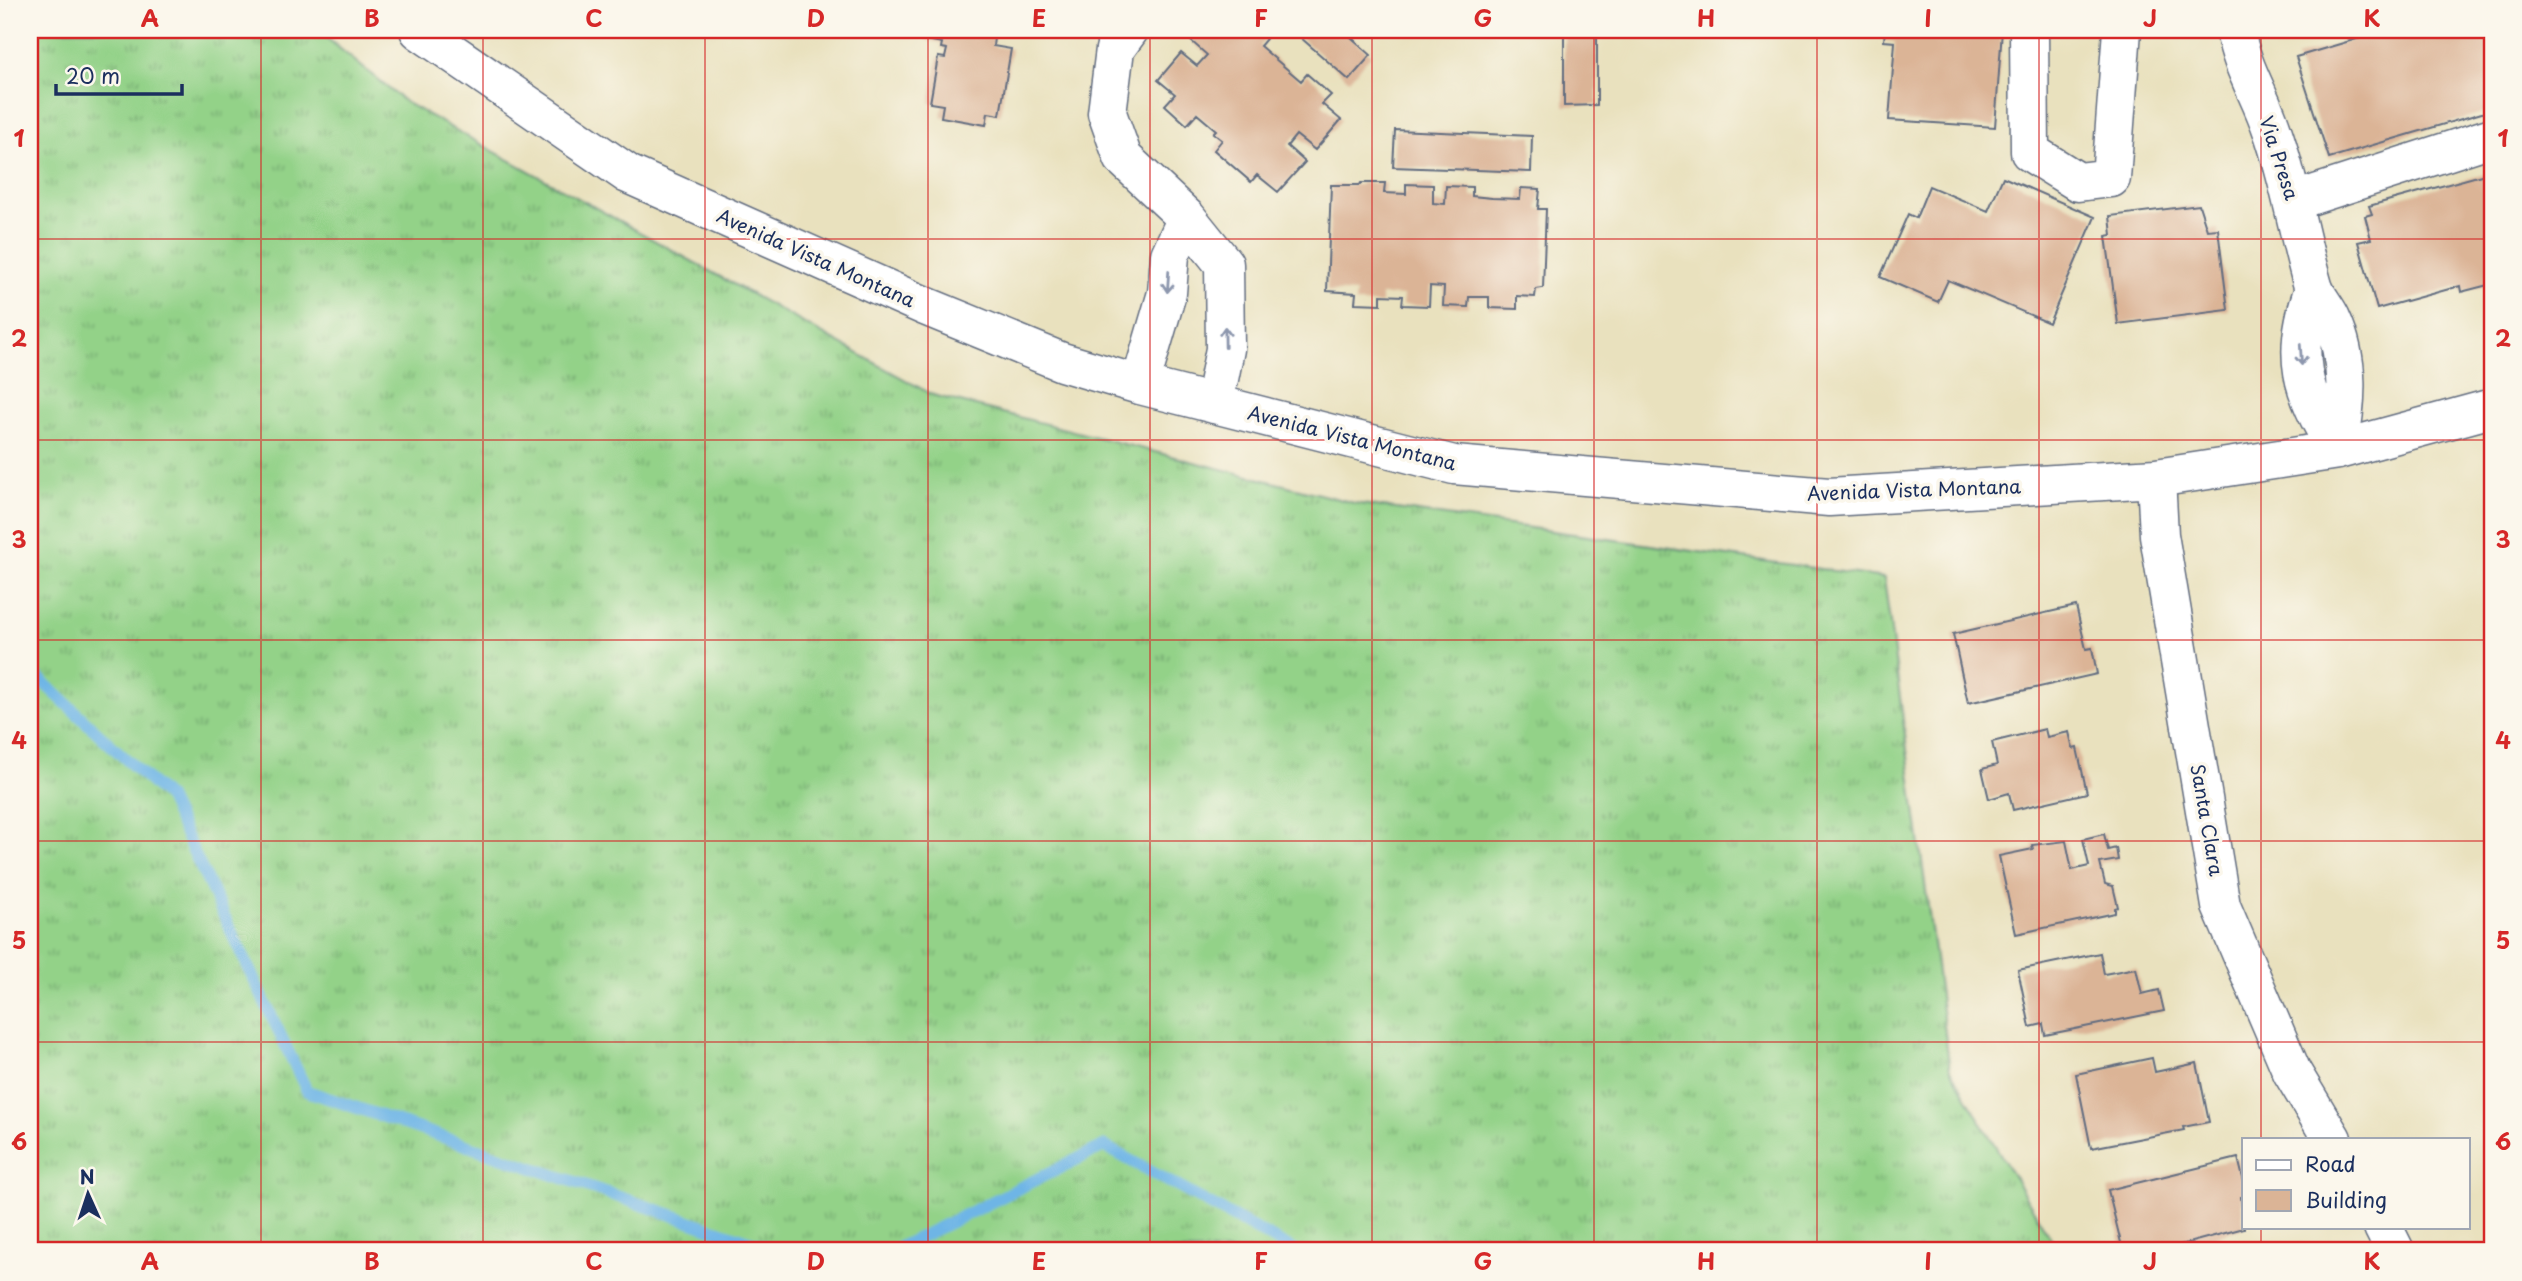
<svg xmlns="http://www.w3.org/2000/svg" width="2522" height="1281" font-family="'Playpen Sans',sans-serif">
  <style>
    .grass { fill: url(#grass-tufts); stroke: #578073; stroke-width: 2 }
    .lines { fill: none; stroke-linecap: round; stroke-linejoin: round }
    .stream { stroke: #6eb5e6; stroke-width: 12 }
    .building { fill: #dbb496 }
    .minor-casing { stroke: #636d80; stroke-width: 41 }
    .minor { stroke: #fff; stroke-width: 38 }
    .oneway { stroke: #8d97ae }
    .grid { fill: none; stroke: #d62828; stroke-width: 2; stroke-opacity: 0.55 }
    .labels { text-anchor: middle; stroke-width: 7; stroke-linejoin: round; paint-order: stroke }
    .street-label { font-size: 19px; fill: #1b2f5e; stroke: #fbf7ec }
    .neatline { fill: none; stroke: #d62828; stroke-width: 2.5 }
    .grid-label { font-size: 23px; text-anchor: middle; font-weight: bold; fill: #d62828 }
  </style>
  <defs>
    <pattern id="grass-tufts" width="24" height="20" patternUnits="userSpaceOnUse" patternTransform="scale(1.75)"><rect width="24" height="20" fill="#93d288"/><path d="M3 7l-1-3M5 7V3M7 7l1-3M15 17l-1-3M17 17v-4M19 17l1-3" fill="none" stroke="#77ab72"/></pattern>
  </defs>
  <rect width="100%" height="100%" fill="#fbf7ec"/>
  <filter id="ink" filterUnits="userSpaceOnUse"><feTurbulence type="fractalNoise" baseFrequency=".0143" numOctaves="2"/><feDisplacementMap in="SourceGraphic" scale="14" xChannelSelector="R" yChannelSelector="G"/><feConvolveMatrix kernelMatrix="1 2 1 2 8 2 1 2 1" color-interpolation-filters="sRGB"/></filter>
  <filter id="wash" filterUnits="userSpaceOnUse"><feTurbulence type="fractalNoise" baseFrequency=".00686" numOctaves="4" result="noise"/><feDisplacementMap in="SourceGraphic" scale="28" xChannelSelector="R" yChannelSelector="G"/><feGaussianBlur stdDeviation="1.57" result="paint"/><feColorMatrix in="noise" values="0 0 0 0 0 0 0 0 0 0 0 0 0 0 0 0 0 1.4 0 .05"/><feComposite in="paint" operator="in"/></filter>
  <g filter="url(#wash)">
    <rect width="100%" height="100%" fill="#e9e1be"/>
    <path class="grass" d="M 30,30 L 317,30 L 405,102 L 933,395 L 1354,503 L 1884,578 L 1950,1070 L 2058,1251 L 30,1251 Z"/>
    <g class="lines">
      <path class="stream" d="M 30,670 L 168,798 L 307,1091 L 778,1251
        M 892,1251 L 1104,1146 L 1295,1251"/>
    </g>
    <g id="blocks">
      <path class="building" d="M 927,30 L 995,30 L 993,46 L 1011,49 L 1000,115 L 988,113 L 986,125 L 941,117 L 943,105 L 930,103 L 938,57 L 945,58 L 947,49 L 941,48 L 942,43 L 926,40 Z
        M 1201,30 L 1255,30 L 1266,39 L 1260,46 L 1301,81 L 1307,74 L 1331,95 L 1322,104 L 1341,120 L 1315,150 L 1296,135 L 1287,146 L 1305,162 L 1278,192 L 1257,175 L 1251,182 L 1214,150 L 1222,140 L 1213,133 L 1216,130 L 1197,114 L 1187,125 L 1165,105 L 1175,94 L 1158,80 L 1181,53 L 1197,66 L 1207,55 L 1191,41 Z
        M 1292,30 L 1343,30 L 1371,55 L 1349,80 Z
        M 1564,30 L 1597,30 L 1597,105 L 1564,106 Z
        M 1885,30 L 2002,30 L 1995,127 L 1889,120 L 1895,42 L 1884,41 Z
        M 2366,30 L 2492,30 L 2492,110 L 2329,158 L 2296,57 L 2367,36 Z
        M 1395,130 L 1532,136 L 1531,172 L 1393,167 Z
        M 2492,172 L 2492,284 L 2461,292 L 2460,286 L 2377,309 L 2358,242 L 2371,239 L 2365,216 L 2372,214 L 2369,206 Z
        M 2003,177 L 2095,217 L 2049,323 L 1948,280 L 1938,302 L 1880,277 L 1908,214 L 1916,218 L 1929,186 L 1988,211 Z
        M 1361,183 L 1385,183 L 1384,193 L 1406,194 L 1406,184 L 1433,185 L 1433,203 L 1445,204 L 1446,186 L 1472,187 L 1472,196 L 1492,198 L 1520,199 L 1521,188 L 1540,189 L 1538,209 L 1546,209 L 1543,288 L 1536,289 L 1535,297 L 1517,296 L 1517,309 L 1489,308 L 1489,297 L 1469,297 L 1468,307 L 1443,306 L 1444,287 L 1430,286 L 1429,306 L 1402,305 L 1403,296 L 1381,295 L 1381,304 L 1355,303 L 1356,293 L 1327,291 L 1331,185 L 1360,185 Z
        M 2199,205 L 2207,230 L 2218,229 L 2228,310 L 2118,324 L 2106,236 L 2112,235 L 2110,216 Z
        M 2076,606 L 2086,649 L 2092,648 L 2097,674 L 1968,703 L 1953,634 Z
        M 2045,729 L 2047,737 L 2069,732 L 2073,749 L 2077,748 L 2087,793 L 2013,810 L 2009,793 L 1989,799 L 1982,769 L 1997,765 L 1992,742 Z
        M 2104,834 L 2108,850 L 2116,848 L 2118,860 L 2100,863 L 2105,884 L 2113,886 L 2118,907 L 2115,908 L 2115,913 L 2016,934 L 1999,856 L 2033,849 L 2032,845 L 2066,841 L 2072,870 L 2089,866 L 2083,839 Z
        M 2100,953 L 2104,974 L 2136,968 L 2142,994 L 2159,990 L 2164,1011 L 2045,1035 L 2043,1024 L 2030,1027 L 2018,970 Z
        M 2152,1058 L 2155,1072 L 2197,1063 L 2209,1122 L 2183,1127 L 2184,1130 L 2091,1148 L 2076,1074 Z
        M 2238,1158 L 2244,1182 L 2244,1197 L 2241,1197 L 2244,1228 L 2158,1251 L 2123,1251 L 2108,1190 Z"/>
    </g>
  </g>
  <g filter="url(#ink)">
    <use href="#blocks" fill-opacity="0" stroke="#636d80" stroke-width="2"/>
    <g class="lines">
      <defs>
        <path id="minor" d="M 419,30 L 628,174 L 925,306 L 1062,362 L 1140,385 L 1454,465 L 1829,497 L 2156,478 L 2338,450 L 2492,408
          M 1129,30 L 1115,49 L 1107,113 L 1123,158 L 1187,218 L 1224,264 L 1225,349 L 1214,404
          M 2029,30 L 2030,152 L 2078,182 L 2111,178 L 2122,30
          M 2235,30 C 2242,69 2260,94 2272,130 C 2290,181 2298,234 2313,286 C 2316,297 2326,307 2331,318 C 2351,361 2347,405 2338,450
          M 2294,201 L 2492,137
          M 2314,289 C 2290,353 2301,394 2338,450
          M 1140,385 L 1167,293 L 1170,255 L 1187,218
          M 2156,478 L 2159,535 L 2221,906 L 2292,1072 L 2332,1139
          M 2383,1227 L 2395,1251"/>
      </defs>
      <use href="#minor" class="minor-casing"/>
      <use href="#minor" class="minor"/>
    </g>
    <defs><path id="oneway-shaft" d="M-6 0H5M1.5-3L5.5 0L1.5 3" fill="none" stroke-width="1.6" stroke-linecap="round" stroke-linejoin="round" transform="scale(1.75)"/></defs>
    <g class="oneway">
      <use href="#oneway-shaft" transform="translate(1168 282) rotate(94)"/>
      <use href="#oneway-shaft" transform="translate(1225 337) rotate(-91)"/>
      <use href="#oneway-shaft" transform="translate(2301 355) rotate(86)"/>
    </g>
  </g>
  <path class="grid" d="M 261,30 L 261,1251M 483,30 L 483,1251M 705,30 L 705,1251M 928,30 L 928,1251M 1150,30 L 1150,1251M 1372,30 L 1372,1251M 1594,30 L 1594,1251M 1817,30 L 1817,1251M 2039,30 L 2039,1251M 2261,30 L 2261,1139M 30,239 L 2492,239M 30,440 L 2492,440M 30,640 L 2492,640M 30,841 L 2492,841M 30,1042 L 2492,1042M 2261,1227 L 2261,1251"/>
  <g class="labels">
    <g class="street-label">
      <text transform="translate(2279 158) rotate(72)" y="7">Via Presa</text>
      <text transform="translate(816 258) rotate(24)" y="7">Avenida Vista Montana</text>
      <text transform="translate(1352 438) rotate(14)" y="7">Avenida Vista Montana</text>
      <text transform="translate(1914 490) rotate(-2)" y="7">Avenida Vista Montana</text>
      <text transform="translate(2207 820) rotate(80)" y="7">Santa Clara</text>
    </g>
  </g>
  <rect width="2522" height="1281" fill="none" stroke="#fbf7ec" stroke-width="77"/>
  <rect x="2242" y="1138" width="228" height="91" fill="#fbf7ec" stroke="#a1a7b3" stroke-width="2"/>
  <rect x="2256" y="1160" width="35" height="10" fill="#ffffff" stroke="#a1a7b3" stroke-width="2"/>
  <text x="2305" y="1172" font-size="21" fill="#1b2f5e">Road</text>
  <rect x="2256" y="1190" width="35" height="21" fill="#dbb496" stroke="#a1a7b3" stroke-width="2"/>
  <text x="2305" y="1208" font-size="21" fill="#1b2f5e">Building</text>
  <g transform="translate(88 1194) rotate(357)" stroke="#fbf7ec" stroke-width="5" paint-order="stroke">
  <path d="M0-5L12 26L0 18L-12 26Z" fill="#1b2f5e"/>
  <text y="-10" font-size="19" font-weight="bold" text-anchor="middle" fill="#1b2f5e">N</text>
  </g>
  <path d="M56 84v10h126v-10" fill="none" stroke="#1b2f5e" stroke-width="3.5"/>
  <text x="66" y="84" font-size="21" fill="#1b2f5e" stroke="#fbf7ec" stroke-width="5" paint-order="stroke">20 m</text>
  <rect x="38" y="38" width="2446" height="1204" class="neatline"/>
  <g class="grid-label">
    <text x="150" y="27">A</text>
    <text x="372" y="27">B</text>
    <text x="594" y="27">C</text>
    <text x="816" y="27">D</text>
    <text x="1039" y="27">E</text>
    <text x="1261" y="27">F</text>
    <text x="1483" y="27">G</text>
    <text x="1706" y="27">H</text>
    <text x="1928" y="27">I</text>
    <text x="2150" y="27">J</text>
    <text x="2372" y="27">K</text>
    <text x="19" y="147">1</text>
    <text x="2503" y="147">1</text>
    <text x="19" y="347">2</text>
    <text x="2503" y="347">2</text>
    <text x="19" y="548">3</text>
    <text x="2503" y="548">3</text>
    <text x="19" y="749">4</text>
    <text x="2503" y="749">4</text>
    <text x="19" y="949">5</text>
    <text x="2503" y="949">5</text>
    <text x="19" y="1150">6</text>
    <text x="2503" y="1150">6</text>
    <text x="150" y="1270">A</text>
    <text x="372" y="1270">B</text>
    <text x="594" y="1270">C</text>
    <text x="816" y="1270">D</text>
    <text x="1039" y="1270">E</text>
    <text x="1261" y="1270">F</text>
    <text x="1483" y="1270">G</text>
    <text x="1706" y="1270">H</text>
    <text x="1928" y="1270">I</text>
    <text x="2150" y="1270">J</text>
    <text x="2372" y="1270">K</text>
  </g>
</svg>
